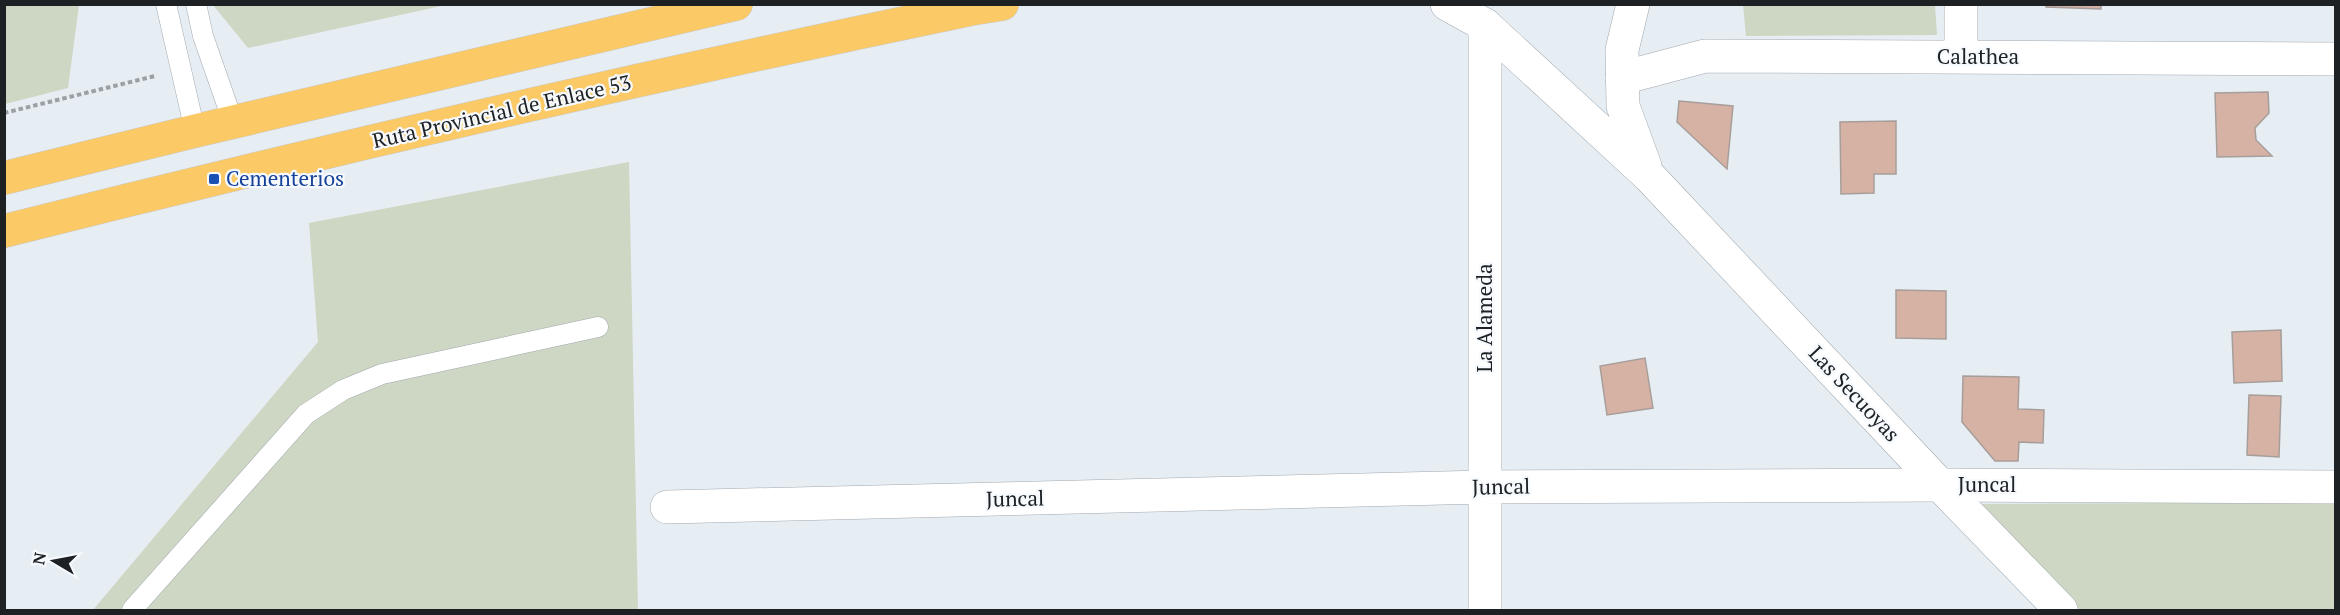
<svg xmlns="http://www.w3.org/2000/svg" width="2340" height="615" font-family="'PT Serif',serif">
  <style>
    .green { fill: #cdd7c3 }
    .building { fill: #d6b2a4; stroke: #a79e9b; stroke-width: 1.5 }
    .lines { fill: none; stroke-linecap: round; stroke-linejoin: round }
    .service-casing { stroke: #a2a9af; stroke-width: 21 }
    .minor-casing { stroke: #a2a9af; stroke-width: 34 }
    .secondary-casing { stroke: #a2a9af; stroke-width: 34 }
    .primary-casing { stroke: #c9caca; stroke-width: 34 }
    .path { stroke: #9ba0a5; stroke-width: 4; stroke-dasharray: 4.5 3; stroke-linecap: butt }
    .service { stroke: #fff; stroke-width: 20 }
    .minor { stroke: #fff; stroke-width: 33 }
    .secondary { stroke: #fff; stroke-width: 33 }
    .primary { stroke: #fbca66; stroke-width: 33 }
    .transit-dot { fill: #1a4fb4; stroke: #f6fafe; stroke-width: 2 }
    .labels { text-anchor: middle; stroke-width: 4.5; stroke-linejoin: round; paint-order: stroke }
    .street-label { font-size: 21px; fill: #1e2123; stroke: #f6fafe }
    .transit-label { font-size: 21px; fill: #164399; stroke: #f6fafe; text-anchor: start }
  </style>
  <rect width="100%" height="100%" fill="#e6edf3"/>
  <path class="green" d="M 4,5 L 79,5 L 68,88 L 5,104 Z
    M 213,5 L 446,5 L 248,48 Z
    M 1743,5 L 1935,5 L 1937,35 L 1746,36 Z
    M 629,162 L 638,610 L 93,610 L 318,342 L 309,223 Z
    M 2335,502 L 2335,610 L 2080,610 L 1978,504 Z"/>
  <path class="building" d="M 2046,4 L 2101,4 L 2101,9 L 2046,7 Z
    M 2268,92 L 2269,113 L 2255,128 L 2256,140 L 2272,156 L 2217,157 L 2215,93 Z
    M 1679,101 L 1733,106 L 1727,169 L 1677,122 Z
    M 1896,121 L 1896,174 L 1874,174 L 1874,193 L 1841,194 L 1840,122 Z
    M 1896,290 L 1946,291 L 1946,339 L 1896,338 Z
    M 2281,330 L 2282,381 L 2234,383 L 2232,332 Z
    M 1645,358 L 1653,408 L 1607,415 L 1600,366 Z
    M 1963,376 L 2019,377 L 2018,409 L 2044,410 L 2043,443 L 2019,442 L 2018,461 L 1995,461 L 1962,422 Z
    M 2249,395 L 2281,396 L 2279,457 L 2247,455 Z"/>
  <g class="lines">
    <defs>
      <path id="service" d="M 166,4 L 195,131
        M 196,4 L 203,36 L 233,122
        M 132,610 L 306,414 L 343,390 L 382,374 L 598,327"/>
      <path id="minor" d="M 1961,4 L 1961,57
        M 1622,78 L 1705,56 L 2336,59
        M 667,507 L 1484,487 L 1940,485 L 2336,487
        M 1485,610 L 1485,25"/>
      <path id="secondary" d="M 1447,4 L 1485,25 L 1649,176 L 1940,485 L 2061,610
        M 1633,4 L 1622,50 L 1623,106 L 1645,166"/>
      <path id="primary" d="M 4,178 L 195,131 L 736,4
        M 4,231 C 325,150 648,76 971,9 L 1002,4"/>
    </defs>
    <use href="#service" class="service-casing"/>
    <use href="#minor" class="minor-casing"/>
    <use href="#secondary" class="secondary-casing"/>
    <use href="#primary" class="primary-casing"/>
    <path class="path" d="M 4,113 L 155,76"/>
    <use href="#service" class="service"/>
    <use href="#minor" class="minor"/>
    <use href="#secondary" class="secondary"/>
    <use href="#primary" class="primary"/>
  </g>
  <rect class="transit-dot" x="208" y="173" width="12" height="12" rx="3"/>
  <g class="labels">
    <g class="street-label">
      <text x="1978" y="64">Calathea</text>
      <text transform="translate(502 112) rotate(-13)" y="7">Ruta Provincial de Enlace 53</text>
      <text transform="translate(1485 318) rotate(-90)" y="7">La Alameda</text>
      <text transform="translate(1854 394) rotate(47)" y="7">Las Secuoyas</text>
      <text x="1987" y="492">Juncal</text>
      <text transform="translate(1501 487) rotate(-1)" y="7">Juncal</text>
      <text transform="translate(1015 499) rotate(-1)" y="7">Juncal</text>
    </g>
    <g class="transit-label">
      <text x="226" y="186">Cementerios</text>
    </g>
  </g>
  <rect width="2340" height="615" fill="none" stroke="#1e2123" stroke-width="12"/>
  <g transform="translate(54 561) rotate(280)" stroke="#f6fafe" stroke-width="4.5" paint-order="stroke">
  <path d="M0-4.5L10 22L0 15L-10 22Z" fill="#1e2123"/>
  <text y="-9" font-size="16" font-weight="bold" text-anchor="middle" fill="#1e2123">N</text>
  </g>
</svg>
